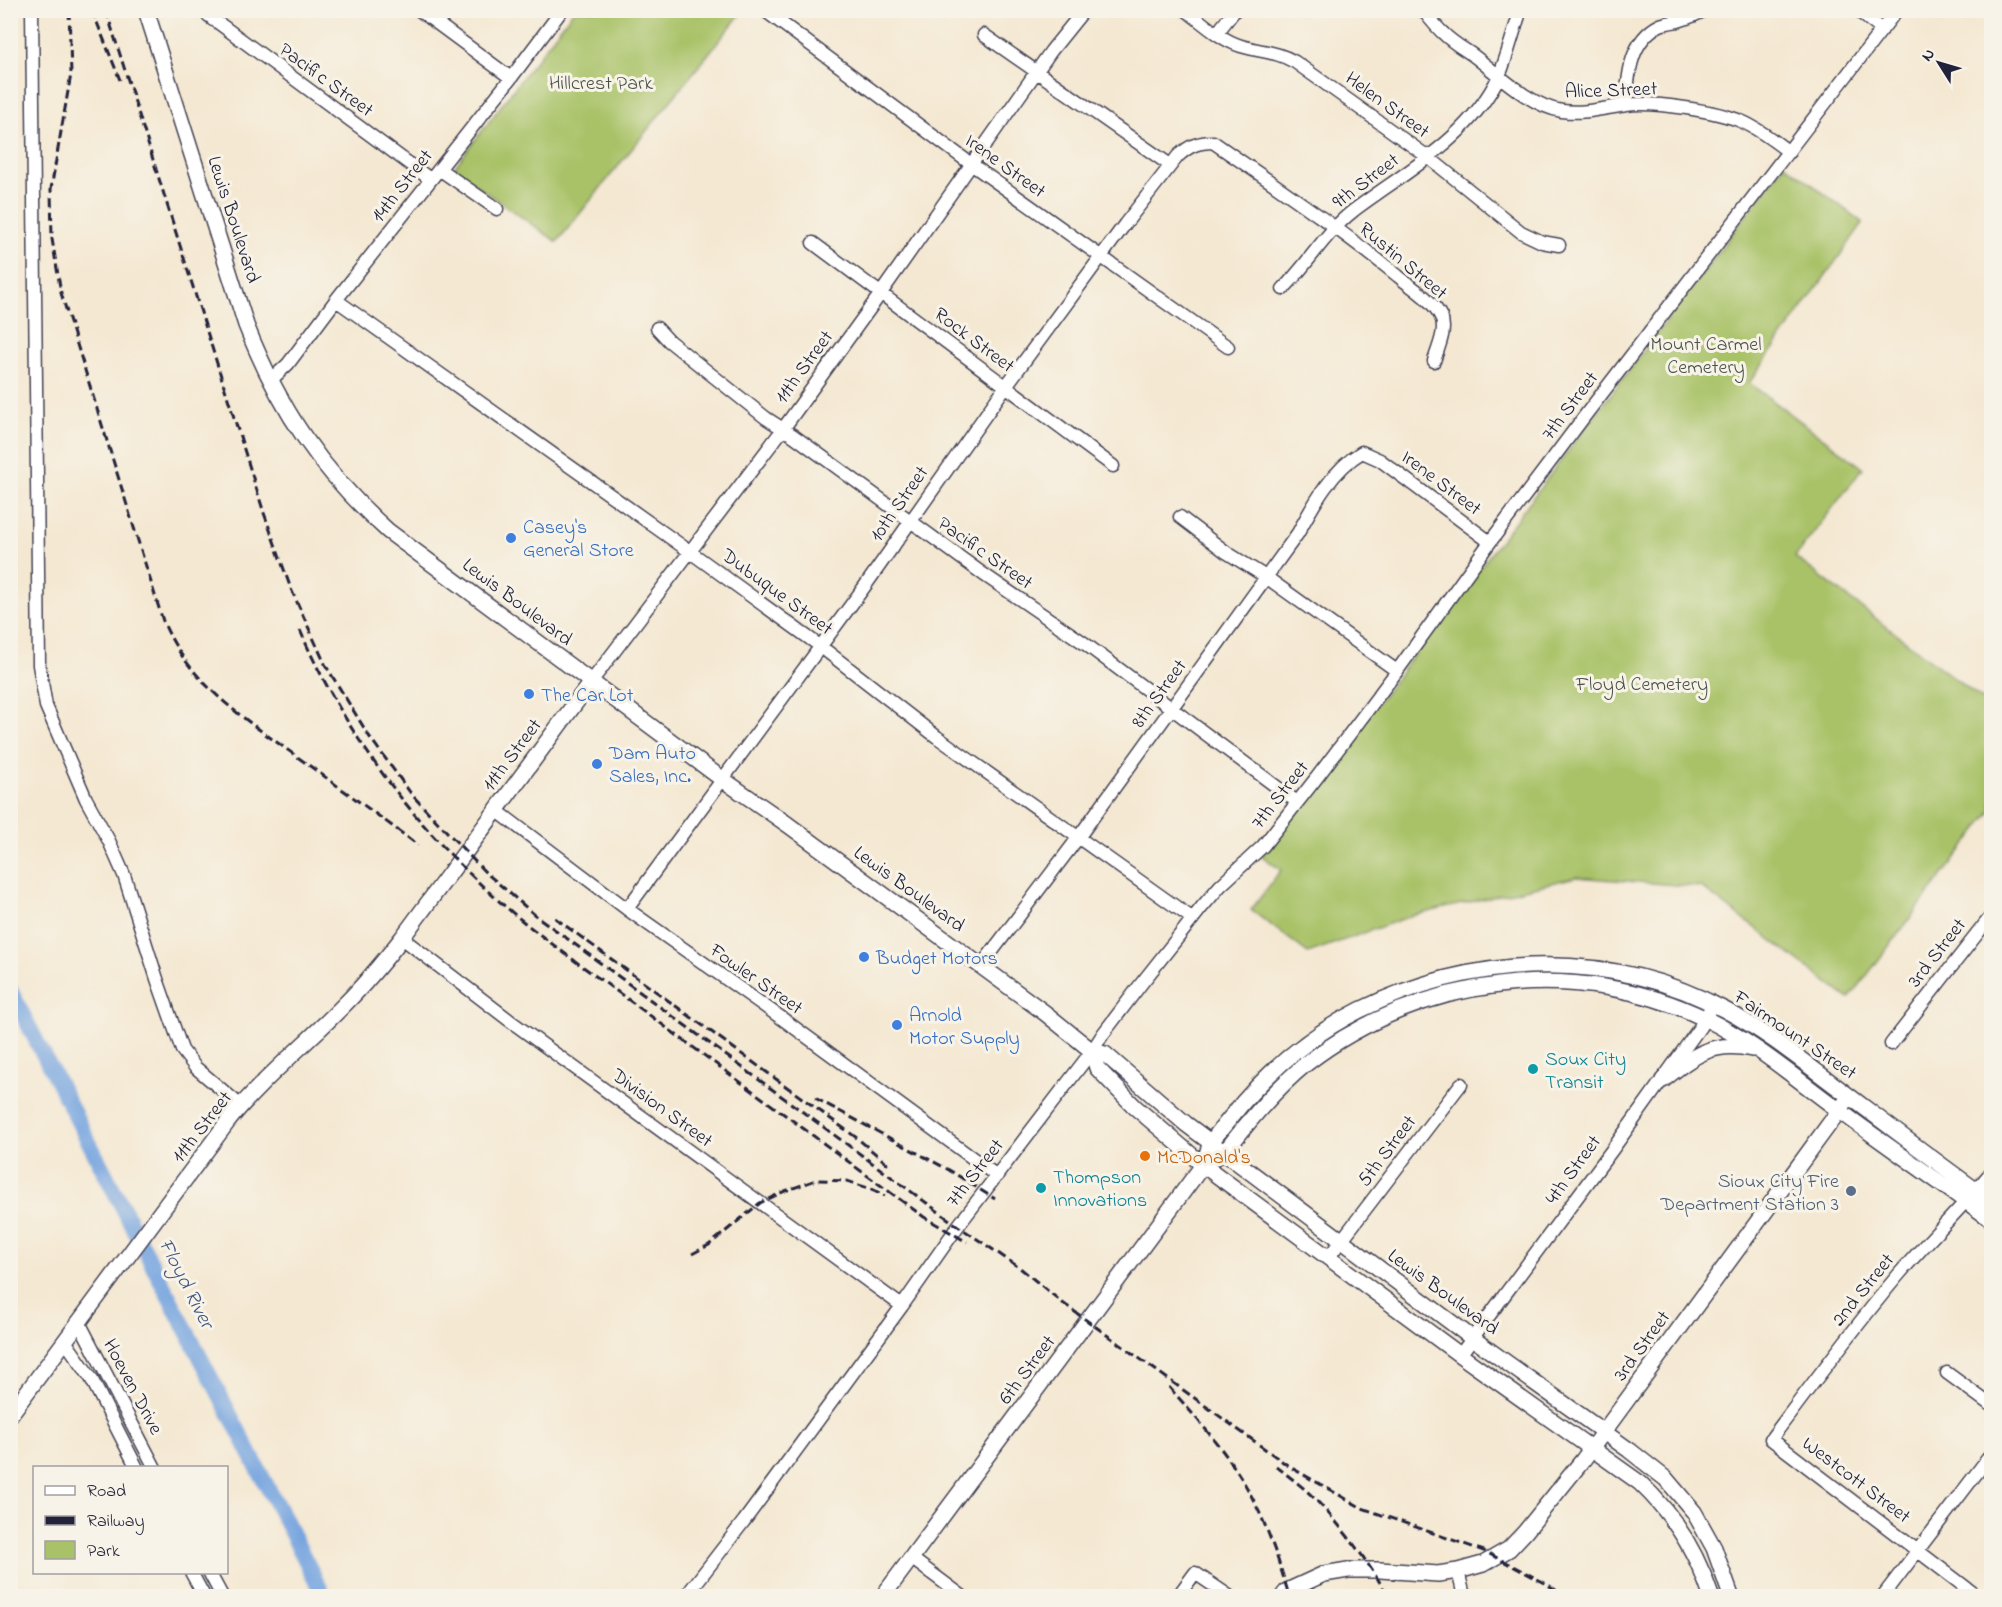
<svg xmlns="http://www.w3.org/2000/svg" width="2002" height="1607" font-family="'Indie Flower',sans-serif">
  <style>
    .green { fill: #a9c268; stroke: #667252; stroke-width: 1.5 }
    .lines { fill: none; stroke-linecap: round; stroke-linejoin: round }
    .river { stroke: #76a4df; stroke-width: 16 }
    .minor-casing { stroke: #424052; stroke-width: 15 }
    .major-casing { stroke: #424052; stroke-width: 18 }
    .minor { stroke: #fff; stroke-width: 12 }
    .major { stroke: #fff; stroke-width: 15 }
    .rail { stroke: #22223b; stroke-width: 3; stroke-dasharray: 9 4.5; stroke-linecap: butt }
    .shop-dot { fill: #3f7fe0; stroke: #f7f3e8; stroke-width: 2 }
    .culture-dot { fill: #0f9aa8; stroke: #f7f3e8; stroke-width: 2 }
    .food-dot { fill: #e8710a; stroke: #f7f3e8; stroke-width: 2 }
    .service-dot { fill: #5c6f8a; stroke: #f7f3e8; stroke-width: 2 }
    .labels { text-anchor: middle; stroke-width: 6; stroke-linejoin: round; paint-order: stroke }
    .street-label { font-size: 20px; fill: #22223b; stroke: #f7f3e8 }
    .park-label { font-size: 20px; fill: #4a5248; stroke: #f7f3e8 }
    .shop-label { font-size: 20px; fill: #366cbe; stroke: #f7f3e8; text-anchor: start }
    .culture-label { font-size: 20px; fill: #0d838f; stroke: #f7f3e8; text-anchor: start }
    .food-label { font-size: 20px; fill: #c56008; stroke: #f7f3e8; text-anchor: start }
    .service-label { font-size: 20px; fill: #4e5e75; stroke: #f7f3e8; text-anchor: end }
    .water-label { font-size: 21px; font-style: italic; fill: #44567d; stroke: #f7f3e8 }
  </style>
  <rect width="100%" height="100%" fill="#f7f3e8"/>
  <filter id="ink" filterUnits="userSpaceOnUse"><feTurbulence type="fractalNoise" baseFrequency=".0167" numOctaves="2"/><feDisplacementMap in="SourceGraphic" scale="12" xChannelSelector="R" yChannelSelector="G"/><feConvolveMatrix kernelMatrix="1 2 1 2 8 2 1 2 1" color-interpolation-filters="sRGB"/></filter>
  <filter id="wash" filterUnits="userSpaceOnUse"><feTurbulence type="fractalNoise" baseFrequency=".008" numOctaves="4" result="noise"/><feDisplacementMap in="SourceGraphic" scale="24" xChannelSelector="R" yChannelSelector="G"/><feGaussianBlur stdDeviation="1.35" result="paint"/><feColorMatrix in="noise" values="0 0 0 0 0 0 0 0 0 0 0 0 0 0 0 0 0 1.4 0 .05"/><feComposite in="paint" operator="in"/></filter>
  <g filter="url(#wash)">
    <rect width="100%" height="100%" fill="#f4e8d2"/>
    <path class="green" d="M 574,10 L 743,11 L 557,242 L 453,169 Z
      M 1785,164 L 1863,223 L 1749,383 L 1863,468 L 1795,557 L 1991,706 L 1992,810 L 1849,999 L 1701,887 L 1576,877 L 1411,916 L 1308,953 L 1251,910 L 1281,870 L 1262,856 Z"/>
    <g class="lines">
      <path class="river" d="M 10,990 L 324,1596"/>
    </g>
  </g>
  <g filter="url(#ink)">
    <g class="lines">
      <defs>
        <path id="minor" d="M 32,10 L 39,665 L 46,706 L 86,799 L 109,841 L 124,875 L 157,979 L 182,1050 L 195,1067 L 241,1106
          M 201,10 L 430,179
          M 419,10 L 511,78
          M 764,10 L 971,164 L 1228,347
          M 1186,10 C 1203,23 1221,40 1241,46 C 1261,52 1276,51 1295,62 L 1428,157 L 1521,232 L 1542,242 L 1559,245
          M 1423,10 C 1430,19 1436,27 1444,34 C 1453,43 1464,49 1474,56 C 1499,75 1530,106 1562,111 C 1584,114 1605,108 1626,105 C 1652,101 1718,111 1743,122 C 1759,129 1774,141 1789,152
          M 1857,10 L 1882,30
          M 213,20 L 221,10
          M 1217,33 L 1235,10
          M 984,35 L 1170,165
          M 1626,104 C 1628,75 1630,40 1660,25 C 1665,23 1672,22 1678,21 C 1688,18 1696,15 1705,10
          M 439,169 L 497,209
          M 813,243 L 1113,466
          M 1283,289 C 1308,264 1325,233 1353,211 C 1406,171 1469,139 1499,76 C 1508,55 1513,32 1521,10
          M 336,300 L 689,551 L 820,646 L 937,737 L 1193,919
          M 657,328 L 669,341 L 766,418 L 794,436 L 983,574 L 1084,643 L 1297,802
          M 270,381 L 288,364 L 336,300 L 511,78 L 562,10
          M 1180,517 L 1226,552 L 1266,577 L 1397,671
          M 591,682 L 783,429 L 881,293 L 1051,51 L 1084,10
          M 496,810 L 627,909 L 780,1017 L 997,1176
          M 627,909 L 865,586 L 1006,386 L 1125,224 L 1178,156 C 1189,146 1198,142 1213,142 C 1275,185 1339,228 1398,276 C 1412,288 1433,300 1441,317 C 1447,330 1438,348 1434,361
          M 402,938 L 509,1020 L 902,1306
          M 981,966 L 1078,838 L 1298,533 C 1314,503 1333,469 1362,452 L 1380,460 L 1490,542
          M 1891,1044 L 1992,915
          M 1328,1258 L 1461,1084
          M 79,1322 L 155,1468
          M 65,1341 L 91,1378 L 137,1468
          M 1460,1355 L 1612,1150 L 1700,1027 L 1709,1011
          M 1947,1373 L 1992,1406
          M 911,1558 L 962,1596
          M 1458,1571 L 1464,1596
          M 191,1572 L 204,1596
          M 209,1572 L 222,1596
          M 686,1596 L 744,1521 L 902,1306 L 958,1226 L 1092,1051 L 1103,1034 L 1141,984 L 1202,907 L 1220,886 L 1263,846 L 1318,776 L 1397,671 L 1490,542 L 1587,413 L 1897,10
          M 1178,1596 L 1195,1573 L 1229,1596
          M 1883,1596 L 1992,1453
          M 1977,1596 L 1771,1439 C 1813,1383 1855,1326 1900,1273 C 1930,1238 1963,1207 1992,1171"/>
        <path id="major" d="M 146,10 L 246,325 C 280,410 320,470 388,531 L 722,779 L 787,824 L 1045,1013 L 1092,1051 L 1105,1054 L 1186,1124 L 1472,1338 L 1629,1450 L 1666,1479 L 1694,1512 L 1714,1548 L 1731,1596
          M 1092,1051 L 1097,1068 L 1135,1107 L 1203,1165 L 1460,1355 L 1640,1483 C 1674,1515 1697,1553 1711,1596
          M 1663,1080 C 1693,1056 1712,1040 1752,1049
          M 1216,1157 L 1224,1153 C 1249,1121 1275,1089 1307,1063 C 1420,976 1577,956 1706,1019 C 1755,1043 1796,1079 1840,1111 C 1890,1148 1941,1183 1992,1220
          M 10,1415 L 229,1120 C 263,1078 306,1044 344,1005 C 365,984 384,961 402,938 L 591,682
          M 883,1596 L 1203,1165 C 1206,1158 1208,1150 1211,1143 C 1216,1134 1225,1125 1231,1117 C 1266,1073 1310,1035 1360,1010 C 1476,953 1611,949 1725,1010 C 1765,1031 1801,1060 1837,1087 C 1889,1126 1940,1165 1992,1202
          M 1283,1596 L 1287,1591 L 1324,1574 L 1348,1570 L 1380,1570 L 1438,1574 L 1458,1571 L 1483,1564 L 1509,1549 L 1525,1532 L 1583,1460 L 1844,1104"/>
      </defs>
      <use href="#minor" class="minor-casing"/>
      <use href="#major" class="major-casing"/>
      <use href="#minor" class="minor"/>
      <use href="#major" class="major"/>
      <path class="rail" d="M 69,10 L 71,74 L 51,189 L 52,239 L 61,293 L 163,621 C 190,686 248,721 303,761 C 342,789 380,817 418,845
        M 92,10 L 120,80
        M 106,10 L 264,513 L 291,589 L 326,666 L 369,736 L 412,795 L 484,871 L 535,915 L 958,1226 L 1020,1268 L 1064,1304 L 1290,1467 L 1362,1508 L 1484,1551 L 1545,1583 L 1565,1596
        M 300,630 C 349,744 429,845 525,923 C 573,961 623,995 671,1031 C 756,1093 840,1156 924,1217 L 967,1242
        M 555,918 L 857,1138 L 890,1166
        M 815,1098 L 949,1170 L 995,1199
        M 692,1254 L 709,1245 L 760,1203 L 785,1191 L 816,1180 L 847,1181 L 874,1190 L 885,1196
        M 1169,1387 C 1195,1416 1223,1448 1243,1481 C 1264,1516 1278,1557 1289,1596
        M 1276,1466 C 1288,1476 1301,1485 1312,1496 C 1342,1526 1367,1560 1388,1596"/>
    </g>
  </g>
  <g class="shop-dot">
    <circle cx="511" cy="538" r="6"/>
    <circle cx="529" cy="694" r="6"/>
    <circle cx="597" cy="764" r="6"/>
    <circle cx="864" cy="957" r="6"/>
    <circle cx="897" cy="1025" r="6"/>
  </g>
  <g class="culture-dot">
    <circle cx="1533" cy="1069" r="6"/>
    <circle cx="1041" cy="1188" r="6"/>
  </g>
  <circle class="food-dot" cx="1145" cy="1156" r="6"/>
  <circle class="service-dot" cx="1851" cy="1191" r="6"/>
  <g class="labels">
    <g class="street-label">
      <text transform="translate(327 79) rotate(36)" y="7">Pacific Street</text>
      <text transform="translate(1611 89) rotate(-2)" y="7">Alice Street</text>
      <text transform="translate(1388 104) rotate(36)" y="7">Helen Street</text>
      <text transform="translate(1006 165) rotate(36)" y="7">Irene Street</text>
      <text transform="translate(1365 180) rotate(-37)" y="7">9th Street</text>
      <text transform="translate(401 185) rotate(-52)" y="7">14th Street</text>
      <text transform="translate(235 219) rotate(72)" y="7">Lewis Boulevard</text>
      <text transform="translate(1404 260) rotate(40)" y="7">Rustin Street</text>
      <text transform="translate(975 339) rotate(37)" y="7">Rock Street</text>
      <text transform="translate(803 366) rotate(-54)" y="7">11th Street</text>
      <text transform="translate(1569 405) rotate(-53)" y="7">7th Street</text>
      <text transform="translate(1442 482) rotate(37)" y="7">Irene Street</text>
      <text transform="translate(898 503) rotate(-55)" y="7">10th Street</text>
      <text transform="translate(986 552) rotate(35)" y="7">Pacific Street</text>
      <text transform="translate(778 591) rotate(36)" y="7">Dubuque Street</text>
      <text transform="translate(518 601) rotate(37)" y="7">Lewis Boulevard</text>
      <text transform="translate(1158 693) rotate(-54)" y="7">8th Street</text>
      <text transform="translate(511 754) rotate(-53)" y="7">11th Street</text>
      <text transform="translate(1279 794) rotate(-52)" y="7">7th Street</text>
      <text transform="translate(910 888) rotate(36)" y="7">Lewis Boulevard</text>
      <text transform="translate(1936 952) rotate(-52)" y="7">3rd Street</text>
      <text transform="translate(757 978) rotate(35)" y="7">Fowler Street</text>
      <text transform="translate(1796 1034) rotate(34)" y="7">Fairmount Street</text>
      <text transform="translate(663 1107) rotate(36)" y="7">Division Street</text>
      <text transform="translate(201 1126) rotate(-52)" y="7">11th Street</text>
      <text transform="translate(1386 1150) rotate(-53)" y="7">5th Street</text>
      <text transform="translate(1572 1169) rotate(-54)" y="7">4th Street</text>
      <text transform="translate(974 1172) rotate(-52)" y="7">7th Street</text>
      <text transform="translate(1862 1289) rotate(-51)" y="7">2nd Street</text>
      <text transform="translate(1444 1291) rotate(36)" y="7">Lewis Boulevard</text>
      <text transform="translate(1641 1345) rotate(-54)" y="7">3rd Street</text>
      <text transform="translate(1026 1369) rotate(-53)" y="7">6th Street</text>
      <text transform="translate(134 1386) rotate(62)" y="7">Hoeven Drive</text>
      <text transform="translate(1857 1479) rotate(37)" y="7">Westcott Street</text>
    </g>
    <g class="park-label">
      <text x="601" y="89">Hillcrest Park</text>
      <text x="1706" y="350">Mount Carmel<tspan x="1706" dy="23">Cemetery</tspan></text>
      <text x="1642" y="690">Floyd Cemetery</text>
    </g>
    <g class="shop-label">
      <text x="523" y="533">Casey's<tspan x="523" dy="23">General Store</tspan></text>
      <text x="541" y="701">The Car Lot</text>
      <text x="609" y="759">Dam Auto<tspan x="609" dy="23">Sales, Inc.</tspan></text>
      <text x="876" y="964">Budget Motors</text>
      <text x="909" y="1021">Arnold<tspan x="909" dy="23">Motor Supply</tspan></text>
    </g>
    <g class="culture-label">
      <text x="1545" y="1065">Soux City<tspan x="1545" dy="23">Transit</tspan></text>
      <text x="1053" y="1183">Thompson<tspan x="1053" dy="23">Innovations</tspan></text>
    </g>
    <g class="food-label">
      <text x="1157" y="1163">McDonald's</text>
    </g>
    <g class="service-label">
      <text x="1839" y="1187">Sioux City Fire<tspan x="1839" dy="23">Department Station 3</tspan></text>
    </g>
    <g class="water-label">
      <text transform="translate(187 1283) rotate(63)" y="7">Floyd River</text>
    </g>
  </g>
  <rect width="2002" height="1607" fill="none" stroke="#f7f3e8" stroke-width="36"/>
  <rect x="33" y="1466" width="195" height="108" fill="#f7f3e8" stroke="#a29fa3" stroke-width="1.5"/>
  <rect x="45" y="1486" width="30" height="9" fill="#ffffff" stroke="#a29fa3" stroke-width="1.5"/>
  <text x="87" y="1496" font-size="18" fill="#22223b">Road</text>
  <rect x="45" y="1516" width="30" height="9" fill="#22223b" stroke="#a29fa3" stroke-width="1.5"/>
  <text x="87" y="1526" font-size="18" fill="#22223b">Railway</text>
  <rect x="45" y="1541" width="30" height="18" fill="#a9c268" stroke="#a29fa3" stroke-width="1.5"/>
  <text x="87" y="1556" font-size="18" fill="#22223b">Park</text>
  <g transform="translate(1939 63) rotate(307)" stroke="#f7f3e8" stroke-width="4.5" paint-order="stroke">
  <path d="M0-4.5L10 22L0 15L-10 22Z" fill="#22223b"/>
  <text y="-9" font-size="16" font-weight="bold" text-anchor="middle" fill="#22223b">N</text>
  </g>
</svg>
